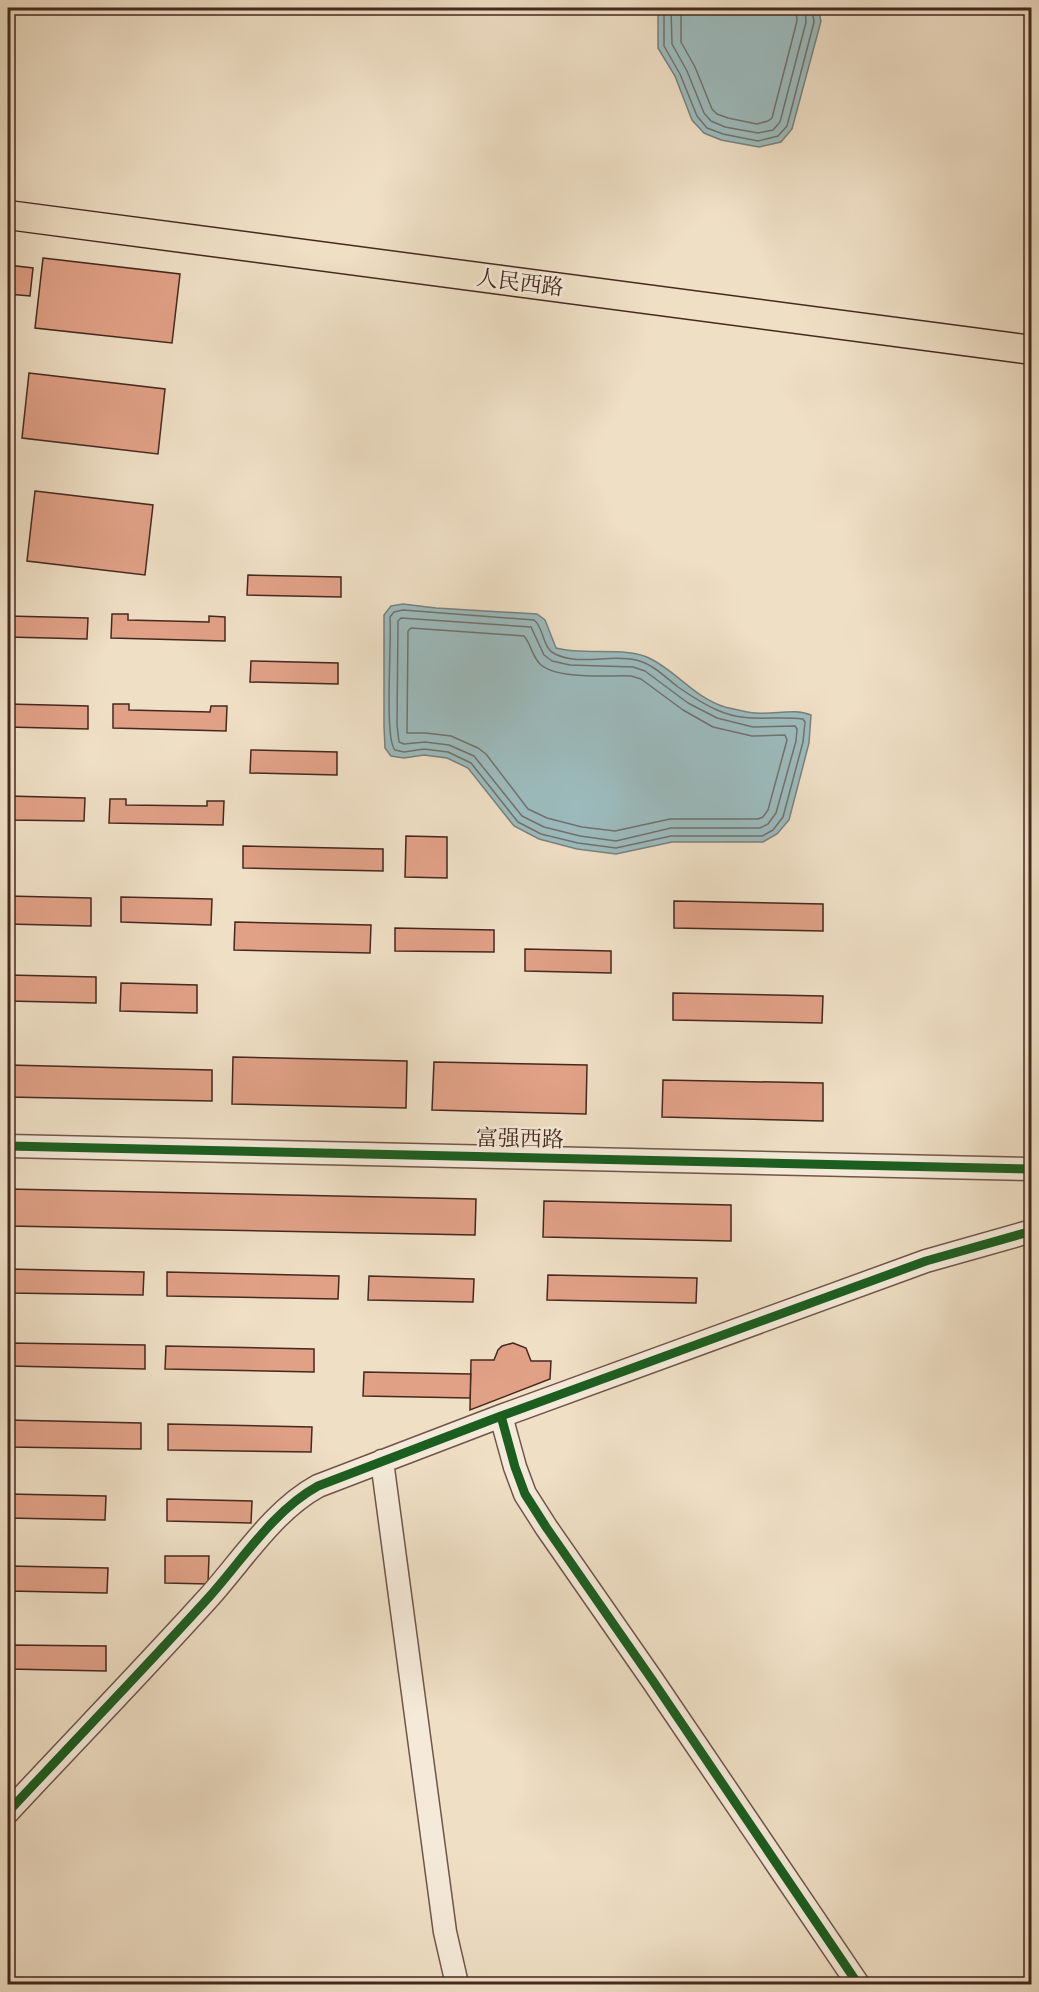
<svg xmlns="http://www.w3.org/2000/svg" width="1039" height="1992" font-family="'Sorts Mill Goudy','Noto Serif SC',serif">
  <style>
    .water { fill: #9cbbbd; stroke: #79817e; stroke-width: 1.5 }
    .lines { fill: none; stroke-linecap: round; stroke-linejoin: round }
    .shore { stroke: #70726e; stroke-width: 1.5 }
    .building { fill: #e1a187; stroke: #45291f; stroke-width: 1.5 }
    .minor-casing { stroke: #705648; stroke-width: 25 }
    .major-casing { stroke: #45291f; stroke-width: 31 }
    .minor { stroke: #f5ead9; stroke-width: 22 }
    .major { stroke: #efdfc5; stroke-width: 28 }
    .cycleway-casing { stroke: #f5ead9; stroke-width: 13 }
    .cycleway { stroke: #1b5e20; stroke-width: 9 }
    .labels { text-anchor: middle; stroke-width: 5; stroke-linejoin: round; paint-order: stroke }
    .street-label { font-size: 22px; fill: #45291f; stroke: #f5ead9 }
  </style>
  <rect width="100%" height="100%" fill="#efdfc5"/>
  <filter id="stains"><feTurbulence type="fractalNoise" baseFrequency=".00333" numOctaves="4"/><feColorMatrix values="0 0 0 0 .2 0 0 0 0 .09 0 0 0 0 .02 0 0 0 .5 -.17"/></filter>
  <radialGradient id="worn" r=".72"><stop offset=".6" stop-color="#630" stop-opacity="0"/><stop offset="1" stop-color="#630" stop-opacity=".3"/></radialGradient>
  <path class="water" d="M 658,8 L 818,8 L 821,21 L 792,129 L 781,142 L 759,147 L 721,140 L 704,133 L 692,120 L 675,76 L 658,48 Z
    M 403,604 L 436,608 L 537,614 L 545,620 L 556,648 C 585,656 627,646 651,659 C 677,672 695,698 725,707 C 735,709 746,713 756,713 C 774,715 794,708 811,715 L 809,743 L 789,820 L 777,834 L 763,842 L 672,842 L 616,854 L 577,849 L 539,839 L 514,826 L 468,768 L 447,758 L 424,755 L 404,758 L 391,756 L 385,748 L 384,726 L 384,615 L 391,606 Z"/>
  <g class="lines">
    <path class="shore" d="M 664,8 L 664,46 L 680,74 L 697,116 L 707,128 L 723,134 L 758,141 L 778,136 L 787,126 L 814,22 L 812,8
      M 671,8 L 672,44 L 687,71 L 704,113 L 711,121 L 725,127 L 758,133 L 773,130 L 780,122 L 806,22 L 805,8
      M 681,8 L 681,42 L 695,67 L 712,109 L 717,114 L 728,118 L 757,124 L 768,121 L 772,118 L 797,21 L 796,8
      M 403,610 L 534,620 C 544,627 542,648 555,654 C 579,666 610,654 636,660 C 653,664 665,677 678,687 C 691,696 703,704 717,710 C 748,724 773,715 803,719 L 805,722 L 803,742 L 783,817 L 773,830 L 762,836 L 671,836 L 616,848 L 578,843 L 541,834 L 518,822 L 471,763 L 448,752 L 424,749 L 404,752 L 395,750 C 384,739 392,640 390,617 L 394,612 Z
      M 401,618 L 531,627 L 544,655 L 552,661 L 570,665 L 633,667 L 645,671 L 688,703 L 717,718 L 753,727 L 795,726 L 797,729 L 796,741 L 776,813 L 768,824 L 760,828 L 671,828 L 616,841 L 580,836 L 544,827 L 522,816 L 474,756 L 449,745 L 425,742 L 404,744 L 399,742 L 397,725 L 398,621 Z
      M 411,628 L 524,636 C 531,644 532,656 540,664 C 557,680 608,675 631,676 L 641,679 L 683,710 L 713,727 L 752,736 L 785,735 L 787,740 L 768,810 L 763,817 L 758,819 L 670,819 L 615,831 L 582,827 L 547,818 L 528,809 L 486,754 L 478,748 L 451,736 L 426,733 L 407,733 L 408,631 Z"/>
  </g>
  <path class="building" d="M 43,258 L 180,274 L 172,343 L 35,328 Z
    M 8,265 L 33,268 L 30,296 L 8,294 Z
    M 29,373 L 165,389 L 158,454 L 22,438 Z
    M 35,491 L 153,505 L 145,575 L 27,561 Z
    M 248,575 L 341,577 L 341,597 L 247,595 Z
    M 112,614 L 128,614 L 128,620 L 209,622 L 209,616 L 225,617 L 225,641 L 111,638 Z
    M 8,616 L 88,618 L 87,639 L 8,637 Z
    M 251,661 L 338,663 L 338,684 L 250,682 Z
    M 8,704 L 88,706 L 88,729 L 8,727 Z
    M 113,704 L 129,704 L 129,710 L 210,712 L 211,706 L 227,706 L 226,731 L 113,728 Z
    M 251,750 L 337,752 L 337,775 L 250,773 Z
    M 8,796 L 85,798 L 84,821 L 8,820 Z
    M 110,799 L 126,799 L 126,805 L 207,806 L 207,801 L 224,801 L 223,825 L 109,823 Z
    M 406,836 L 447,837 L 447,878 L 405,877 Z
    M 243,846 L 383,849 L 383,871 L 243,868 Z
    M 8,896 L 91,898 L 91,926 L 8,924 Z
    M 121,897 L 212,899 L 211,925 L 121,922 Z
    M 674,901 L 823,904 L 823,931 L 674,928 Z
    M 235,922 L 371,925 L 370,953 L 234,950 Z
    M 395,928 L 494,930 L 494,952 L 395,951 Z
    M 525,949 L 611,951 L 611,973 L 525,971 Z
    M 8,975 L 96,977 L 96,1003 L 8,1001 Z
    M 121,983 L 197,985 L 197,1013 L 120,1011 Z
    M 673,993 L 823,996 L 822,1023 L 673,1020 Z
    M 233,1057 L 407,1061 L 406,1108 L 232,1104 Z
    M 434,1062 L 587,1065 L 586,1114 L 432,1110 Z
    M 8,1065 L 212,1070 L 212,1101 L 8,1097 Z
    M 663,1080 L 823,1083 L 823,1121 L 662,1117 Z
    M 8,1189 L 476,1199 L 475,1235 L 8,1226 Z
    M 544,1201 L 731,1205 L 731,1241 L 543,1237 Z
    M 8,1269 L 144,1272 L 143,1295 L 8,1293 Z
    M 167,1272 L 339,1276 L 338,1299 L 167,1296 Z
    M 548,1275 L 697,1278 L 696,1303 L 547,1300 Z
    M 369,1276 L 474,1279 L 473,1302 L 368,1300 Z
    M 8,1343 L 145,1345 L 145,1369 L 8,1366 Z
    M 513,1343 L 526,1348 L 531,1361 L 551,1361 L 550,1379 L 470,1410 L 471,1360 L 494,1360 L 498,1350 L 502,1346 Z
    M 166,1346 L 314,1349 L 314,1372 L 165,1369 Z
    M 364,1372 L 471,1374 L 470,1398 L 363,1396 Z
    M 8,1420 L 141,1423 L 141,1449 L 8,1447 Z
    M 168,1424 L 312,1427 L 311,1452 L 168,1450 Z
    M 8,1494 L 106,1496 L 105,1520 L 8,1518 Z
    M 167,1499 L 252,1501 L 251,1523 L 167,1521 Z
    M 165,1556 L 209,1556 L 208,1584 L 165,1583 Z
    M 8,1566 L 108,1568 L 107,1593 L 8,1591 Z
    M 8,1645 L 106,1646 L 106,1671 L 8,1669 Z"/>
  <g class="lines">
    <defs>
      <path id="minor" d="M 8,1146 L 1032,1169
        M 501,1416 L 515,1467 L 525,1494 L 546,1527 L 653,1681 L 858,1984
        M 382,1461 L 445,1932 L 457,1984
        M 8,1812 C 75,1740 144,1669 210,1596 C 243,1559 274,1510 318,1486 L 501,1416 L 926,1261 L 1032,1231"/>
      <path id="major" d="M 8,215 L 1032,350"/>
    </defs>
    <use href="#minor" class="minor-casing"/>
    <use href="#major" class="major-casing"/>
    <use href="#minor" class="minor"/>
    <use href="#major" class="major"/>
    <defs>
      <path id="cycleway" d="M 8,1146 L 1032,1169
        M 501,1416 L 515,1467 L 525,1494 L 546,1527 L 653,1681 L 858,1984
        M 8,1812 C 75,1740 144,1669 210,1596 C 243,1559 274,1510 318,1486 L 501,1416 L 926,1261 L 1032,1231"/>
    </defs>
    <use href="#cycleway" class="cycleway-casing"/>
    <use href="#cycleway" class="cycleway"/>
  </g>
  <g class="labels">
    <g class="street-label">
      <text transform="translate(520 282) rotate(7)" y="8">人民西路</text>
      <text transform="translate(520 1138) rotate(1)" y="8">富强西路</text>
    </g>
  </g>
  <rect width="1039" height="1992" fill="none" stroke="#efdfc5" stroke-width="30"/>
  <rect x="9" y="9" width="1021" height="1974" fill="none" stroke="#45291f" stroke-width="3"/>
  <rect x="15" y="15" width="1009" height="1962" fill="none" stroke="#45291f" stroke-width="1.5"/>
  <rect width="100%" height="100%" filter="url(#stains)"/>
  <rect width="100%" height="100%" fill="url(#worn)"/>
</svg>
